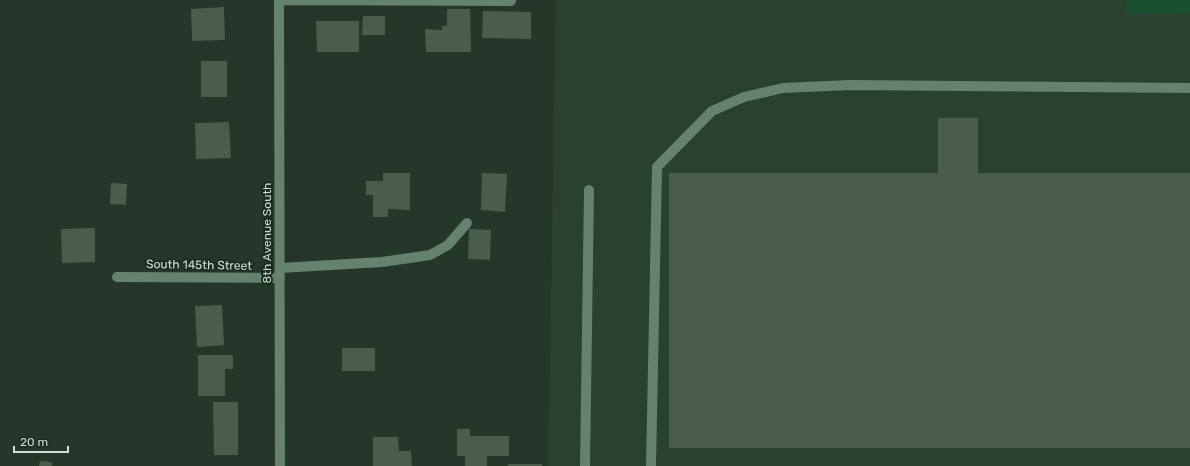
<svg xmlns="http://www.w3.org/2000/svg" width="1190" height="466" font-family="Rubik,sans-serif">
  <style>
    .built { fill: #294130 }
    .green { fill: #184f2d }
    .building { fill: #495c4e }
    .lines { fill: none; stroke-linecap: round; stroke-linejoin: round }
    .minor { stroke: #65826c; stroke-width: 10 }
    .labels { text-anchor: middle; stroke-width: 4; stroke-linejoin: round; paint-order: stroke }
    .street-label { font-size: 12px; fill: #d2ddd5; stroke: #1b2d20 }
  </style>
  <rect width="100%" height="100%" fill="#25372a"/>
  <path class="built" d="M 556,0 L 1190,0 L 1190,466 L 548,466 Z"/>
  <path class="green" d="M 1127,0 L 1190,0 L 1190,39 L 1190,13 L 1127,14 Z"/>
  <path class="building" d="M 224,7 L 225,40 L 192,41 L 191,9 Z
    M 447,9 L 470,9 L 471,52 L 426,52 L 425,29 L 442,30 L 442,26 L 447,26 Z
    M 483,11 L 531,12 L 531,39 L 482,38 Z
    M 363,16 L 385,16 L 385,35 L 362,35 Z
    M 316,21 L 359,21 L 359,52 L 317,52 Z
    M 201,61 L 227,61 L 227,97 L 201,97 Z
    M 938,118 L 978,118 L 978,173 L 1190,173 L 1190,448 L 669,448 L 669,173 L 938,173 Z
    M 229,122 L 231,158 L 196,159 L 195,123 Z
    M 383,173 L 410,173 L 410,210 L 388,209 L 388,217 L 373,217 L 373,195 L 366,195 L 366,181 L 383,181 Z
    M 482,173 L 507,174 L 505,212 L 481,210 Z
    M 111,183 L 127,184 L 126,205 L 110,204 Z
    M 95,228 L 95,262 L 62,263 L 61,229 Z
    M 469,229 L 491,230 L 490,260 L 468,259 Z
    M 222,305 L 224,345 L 197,347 L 195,306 Z
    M 342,348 L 375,348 L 375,371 L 342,371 Z
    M 198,355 L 233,355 L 233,369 L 225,369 L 225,396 L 198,396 Z
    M 213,402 L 238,402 L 238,455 L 214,455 Z
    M 457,429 L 470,429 L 470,436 L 509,436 L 509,456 L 487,456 L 487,466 L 465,466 L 465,456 L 457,456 Z
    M 373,437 L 398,437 L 399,451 L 411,451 L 412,466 L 373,466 Z
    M 40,461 L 52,462 L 52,466 L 39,466 Z
    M 508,464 L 542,464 L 542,466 L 508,466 Z"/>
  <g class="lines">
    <path class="minor" d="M 279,0 L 280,466
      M 279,0 L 511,1
      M 280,268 L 382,262 L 430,255 L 448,245 L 467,223
      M 117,277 L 280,278
      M 585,466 L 589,190
      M 651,466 L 657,167 L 712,111 L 744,97 L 783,88 L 850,85 L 1190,88"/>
  </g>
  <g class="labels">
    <g class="street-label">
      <text transform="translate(267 233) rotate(-90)" y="4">8th Avenue South</text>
      <text transform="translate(199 265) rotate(1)" y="4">South 145th Street</text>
    </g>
  </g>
  <path d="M14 446v6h54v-6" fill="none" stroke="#d2ddd5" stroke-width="2"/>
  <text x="20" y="446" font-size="12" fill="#d2ddd5" stroke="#1b2d20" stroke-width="3" paint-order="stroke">20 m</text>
</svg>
